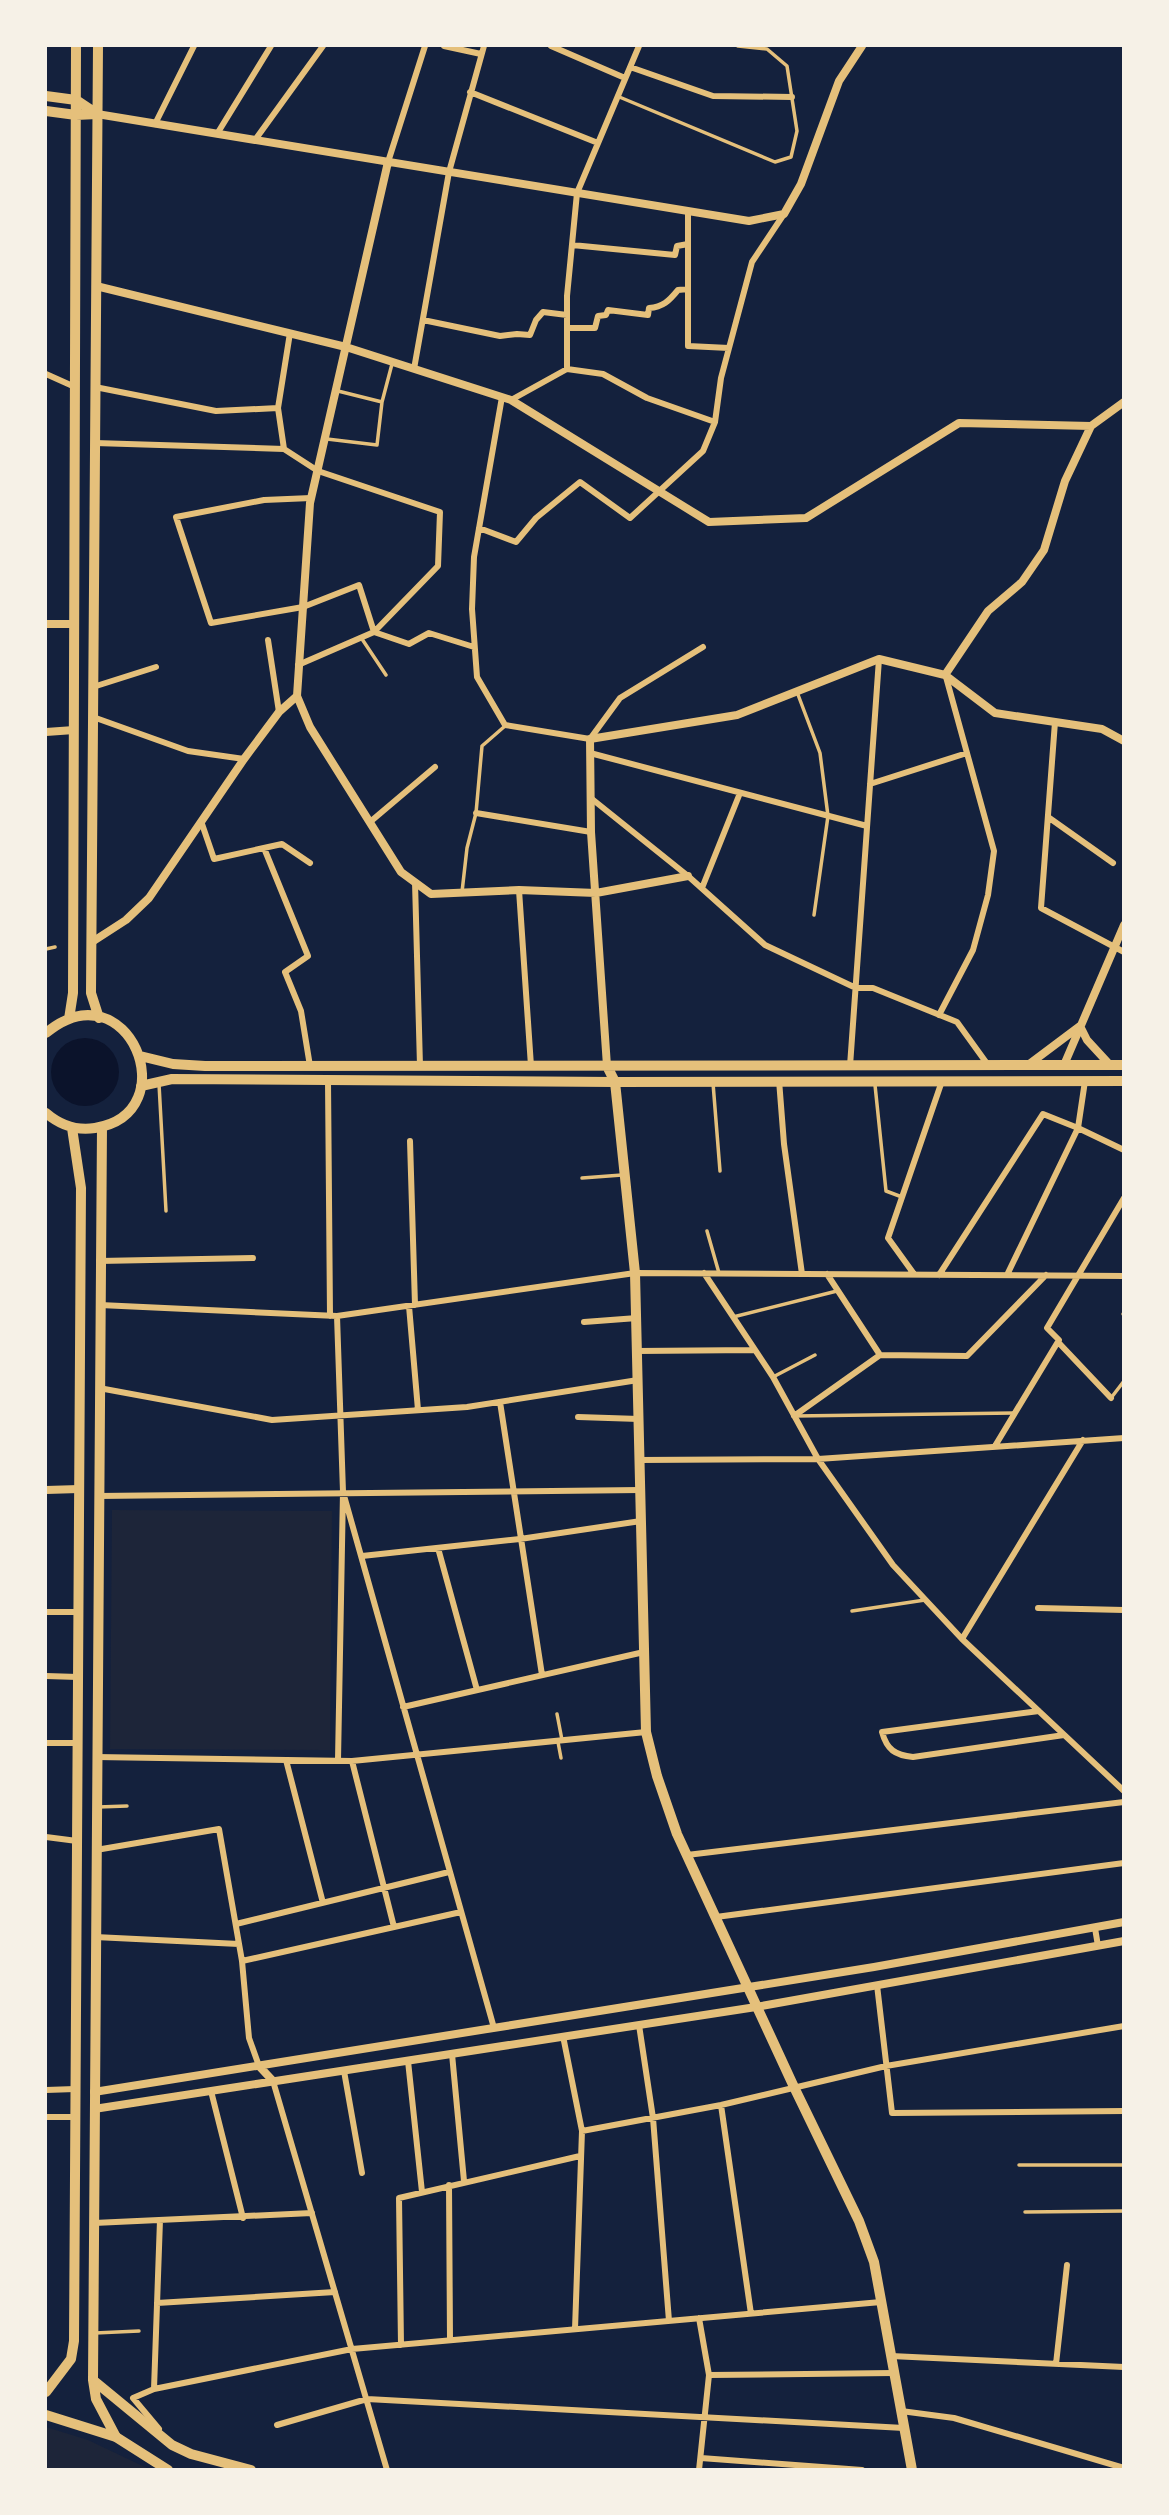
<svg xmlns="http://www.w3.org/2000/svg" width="1169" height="2515" font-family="'Asap Condensed',sans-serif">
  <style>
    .green { fill: #1d2539 }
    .water { fill: #0b132b }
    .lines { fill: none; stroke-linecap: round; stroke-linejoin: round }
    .service { stroke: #e5c07b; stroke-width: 3.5 }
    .minor { stroke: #e5c07b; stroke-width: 6 }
    .tertiary { stroke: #e5c07b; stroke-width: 8 }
    .secondary { stroke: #e5c07b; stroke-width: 10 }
    .trunk { stroke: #e5c07b; stroke-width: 10 }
  </style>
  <rect width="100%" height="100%" fill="#14213d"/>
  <path class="green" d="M 112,1510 L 332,1511 L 330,1750 L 110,1749 Z
    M 46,2427 L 88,2440 L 149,2469 L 46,2469 Z"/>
  <path class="water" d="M51 1072a34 34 0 1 1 68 0a34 34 0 1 1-68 0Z"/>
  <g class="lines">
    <path class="service" d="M 617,96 L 775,162 L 791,157 L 797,131 L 787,66 L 767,49 L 738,46
      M 382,402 L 392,364
      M 327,439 L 377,445 L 382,402 L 338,391
      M 362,639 L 386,675
      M 797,692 L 820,753 L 828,816 L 814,915
      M 462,892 L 467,848 L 476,813 L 482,746 L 505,726
      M 46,949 L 55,947
      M 713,1083 L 720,1171
      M 159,1084 L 166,1211
      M 875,1085 L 886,1191 L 902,1197
      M 582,1178 L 622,1175
      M 707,1231 L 719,1273
      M 1123,1314 L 1124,1314
      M 733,1317 L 837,1291
      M 773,1377 L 815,1355
      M 1111,1398 L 1124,1381
      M 795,1416 L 1014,1413
      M 852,1611 L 925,1600
      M 557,1714 L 562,1740
      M 558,1742 L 561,1758
      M 98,1807 L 127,1806
      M 1019,2165 L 1124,2165
      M 1025,2212 L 1124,2211
      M 95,2333 L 139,2331"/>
    <path class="minor" d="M 444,46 L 481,54
      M 551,46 L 625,78
      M 630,67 L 713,96 L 792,97
      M 470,92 L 598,143
      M 155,124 L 194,46
      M 217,134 L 271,46
      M 255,140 L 323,46
      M 388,162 L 425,46
      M 688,211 L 688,346 L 729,348
      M 572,245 L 675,255 L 677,246 L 688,244
      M 423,320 L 500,336 L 517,334 L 530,335 L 536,320 L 543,312 L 567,315
      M 567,328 L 595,328 L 598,316 L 606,315 L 608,310 L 648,315 L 649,308 C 663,307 669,301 678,290 L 688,289
      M 290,333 L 278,408 L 284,449 L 318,471 L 440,512 L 438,566 L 374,632 L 298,665
      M 414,369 L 449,172 L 484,46
      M 567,369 L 603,374 L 647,398 L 715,422
      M 46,374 L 75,387
      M 95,387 L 216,411 L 278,408
      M 502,397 L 474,557 L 472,609 L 477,677 L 505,725 L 590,739 L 620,698 L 703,647
      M 511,400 L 567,369 L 567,296 L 577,193 L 639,46
      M 95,443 L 284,449
      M 311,498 L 264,500 L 176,517 L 211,623 L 303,607 L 359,585 L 374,632 L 409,644 L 429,633 L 474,647
      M 479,528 L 516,542 L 536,518 L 580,482 L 630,518 L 703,451 L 715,422 L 721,378 L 752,262 L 784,214
      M 268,640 L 279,712
      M 93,687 L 156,667
      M 93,717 L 188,751 L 244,759
      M 1055,722 L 1041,908 L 1124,952
      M 590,753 L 867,826
      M 870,784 L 967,753
      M 592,799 L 688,876 L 765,945 L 856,988 L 873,988 L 957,1022 L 988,1065
      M 476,813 L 591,832
      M 1048,817 L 1113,863
      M 201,821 L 214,859 L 282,844 L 310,863
      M 370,822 L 435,767
      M 264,848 L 308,956 L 285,972 L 301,1011 L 310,1066
      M 415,882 L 420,1066
      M 702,888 L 740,793
      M 519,890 L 531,1066
      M 939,1015 L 973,950 L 988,895 L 994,851 L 946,677
      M 850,1066 L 879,659
      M 779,1080 L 784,1144 L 802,1274
      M 328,1081 L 330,1316
      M 1085,1081 L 1078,1128 L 1124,1150
      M 410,1141 L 415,1305
      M 99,1261 L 253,1258
      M 704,1273 L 773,1377 L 818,1459 L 893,1565 L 962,1639 L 1124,1791
      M 827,1274 L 880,1355 L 967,1356 L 1046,1275
      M 914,1274 L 888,1238 L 942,1081
      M 939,1275 L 1043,1114 L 1078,1128 L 1007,1275
      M 100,1305 L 337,1316 L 635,1273 L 1124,1276
      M 409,1306 L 418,1410
      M 337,1316 L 343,1492 L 338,1760
      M 584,1322 L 637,1318
      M 1058,1342 L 1111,1398
      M 637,1351 L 755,1350
      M 99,1388 L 272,1420 L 467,1407 L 638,1380
      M 500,1402 L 542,1675
      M 794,1416 L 880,1355
      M 578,1417 L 639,1419
      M 995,1446 L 1059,1340 L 1047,1328 L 1124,1198
      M 640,1460 L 818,1459 L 1124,1438
      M 343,1492 L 494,2028
      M 98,1496 L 640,1490
      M 438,1548 L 477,1690
      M 362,1556 L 520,1539 L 641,1521
      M 1038,1608 L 1124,1610
      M 46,1612 L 78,1612
      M 962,1639 L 1083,1440
      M 46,1676 L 78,1677
      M 403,1707 L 644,1652
      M 1039,1711 L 882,1732 C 887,1750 895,1755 913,1757 L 1064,1735
      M 46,1743 L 78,1743
      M 96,1757 L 352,1761 L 646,1732
      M 286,1760 L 323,1903
      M 352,1761 L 394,1927
      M 46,1837 L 77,1841
      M 96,1850 L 219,1829 L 242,1961 L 249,2038 L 259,2066
      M 687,1855 L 1124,1802
      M 716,1917 L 1124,1863
      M 236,1924 L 449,1872
      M 1095,1928 L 1098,1946
      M 95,1937 L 239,1944
      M 242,1961 L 461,1912
      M 877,1985 L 892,2113 L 1124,2111
      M 639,2025 L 653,2118 L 669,2321
      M 563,2036 L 582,2131 L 575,2329
      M 452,2054 L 464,2181
      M 408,2061 L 422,2192
      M 344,2071 L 362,2173
      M 273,2081 L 387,2470
      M 46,2090 L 75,2089
      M 211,2091 L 243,2218
      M 721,2105 L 751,2314
      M 46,2117 L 75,2117
      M 582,2131 L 721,2105 L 886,2066 L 1124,2026
      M 449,2185 L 450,2340
      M 94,2223 L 312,2213
      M 157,2303 L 335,2292
      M 699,2318 L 709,2375 L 699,2470
      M 401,2345 L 399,2198 L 580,2156
      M 891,2356 L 1124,2367
      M 1056,2364 L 1067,2265
      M 709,2375 L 894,2373
      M 154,2389 L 160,2220
      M 901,2411 L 954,2418 L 1124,2468
      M 277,2425 L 367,2399 L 904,2428
      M 159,2429 L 133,2398 L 154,2389 L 352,2349 L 881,2302
      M 701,2458 L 862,2470"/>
    <path class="tertiary" d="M 97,114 L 749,221 L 784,214 L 801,184 L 839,81 L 862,46
      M 388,162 L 310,503 L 297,696 L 310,727 L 401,872 L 431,894 L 519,890 L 596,893 L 688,876
      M 96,286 L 346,347 L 511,400 L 709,522 L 806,518 L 959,423 L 1091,426
      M 46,624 L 74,624
      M 945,675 L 988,611 L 1022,582 L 1044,550 L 1065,481 L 1091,426 L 1124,402
      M 46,732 L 74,730
      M 92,942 L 126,920 L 149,898 L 244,759 L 279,712 L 297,696
      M 1028,1065 L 1080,1026 L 1087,1040 L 1110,1065
      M 1064,1065 L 1124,925
      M 607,1066 L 591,832 L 590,739 L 737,715 L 879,659 L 945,675 L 995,713 L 1102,729 L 1124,741
      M 46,1490 L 79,1489
      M 259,2066 L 273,2081
      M 94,2092 L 874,1967 L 1124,1922
      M 94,2109 L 756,2007 L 1124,1941"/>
    <path class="secondary" d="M 98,46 L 91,993 L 99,1018
      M 46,96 L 76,100 L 97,114
      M 46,111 L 76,115 L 97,114
      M 69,1019 L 73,993 L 76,46
      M 46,1033 C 128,965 188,1113 95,1128 C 76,1131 60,1125 46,1113
      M 140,1056 L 173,1064 L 205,1066 L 1124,1065
      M 607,1066 L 615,1082 L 635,1273 L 646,1732 L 657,1776 L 677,1834 L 794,2087 L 859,2221 L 874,2262 L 912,2470
      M 141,1086 L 172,1079 L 615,1082 L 1124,1081
      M 102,1127 L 93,2380 L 96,2399 L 116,2437
      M 93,2380 L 172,2445 L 191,2454 L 251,2470
      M 46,2392 L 71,2359 L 74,2341 L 81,1188 L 72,1128"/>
    <path class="trunk" d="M 46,2415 L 116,2437 L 168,2470"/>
  </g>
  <rect width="1169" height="2515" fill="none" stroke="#f6f1e7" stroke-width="94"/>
</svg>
